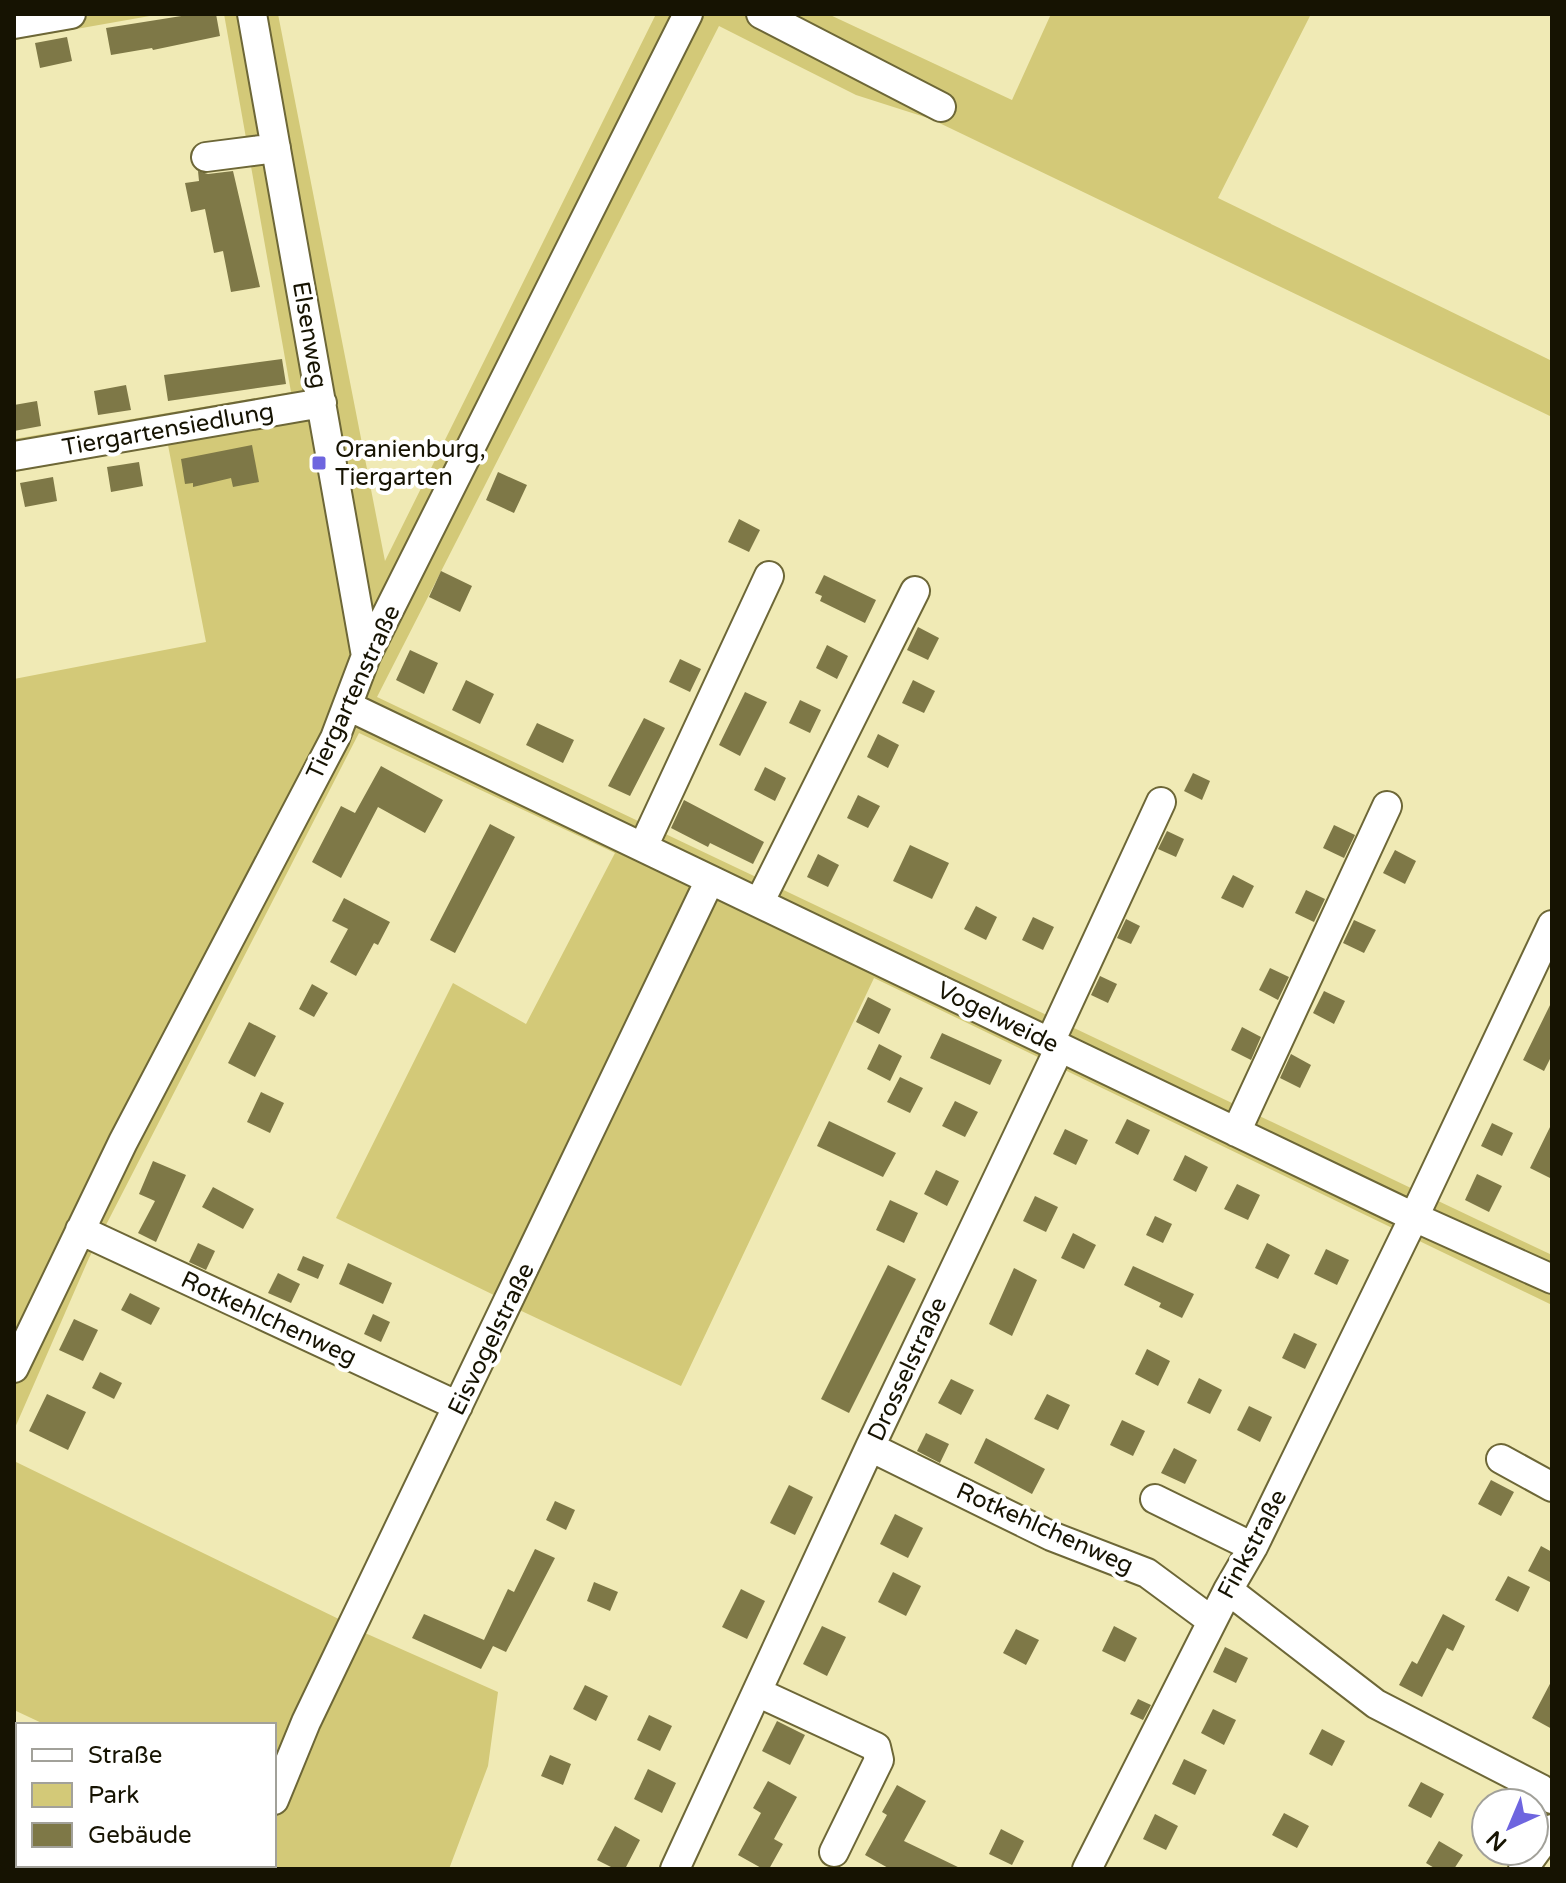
<svg xmlns="http://www.w3.org/2000/svg" width="1566" height="1883" font-family="'Varela Round',sans-serif">
  <style>
    .green { fill: #d3c978 }
    .building { fill: #7e7847 }
    .lines { fill: none; stroke-linecap: round; stroke-linejoin: round }
    .minor-casing { stroke: #6d6737; stroke-width: 32 }
    .minor { stroke: #fff; stroke-width: 28 }
    .poi-dot { fill: #6e65df; stroke: #fff; stroke-width: 3 }
    .labels { text-anchor: middle; stroke-width: 8; stroke-linejoin: round; paint-order: stroke }
    .street-label { font-size: 24px; fill: #161302; stroke: #fff }
    .poi-label { font-size: 24px; fill: #161302; stroke: #fff; text-anchor: start }
  </style>
  <rect width="100%" height="100%" fill="#f0eab5"/>
  <path class="green" d="M 14,14 L 161,14 L 14,40 Z
    M 224,14 L 278,14 L 385,561 L 656,14 L 828,14 L 1012,100 L 1051,14 L 1311,14 L 1218,198 L 1552,361 L 1552,417 L 931,119 L 856,95 L 719,26 L 377,697 L 1552,1255 L 1552,1305 L 874,978 L 681,1386 L 513,1307 L 356,1629 L 498,1692 L 488,1766 L 449,1869 L 253,1869 L 255,1865 L 274,1865 L 274,1725 L 46,1725 L 14,1710 L 14,1461 L 349,1624 L 502,1299 L 336,1218 L 453,983 L 526,1024 L 615,853 L 359,733 L 89,1258 L 14,1430 L 14,679 L 206,642 L 168,445 L 14,472 L 14,439 L 291,392 Z"/>
  <path class="building" d="M 194,14 L 216,14 L 220,36 L 153,50 L 152,48 L 111,55 L 106,28 Z
    M 67,37 L 72,61 L 40,68 L 35,43 Z
    M 198,171 L 208,174 L 233,171 L 260,287 L 231,292 L 223,251 L 214,253 L 205,209 L 191,212 L 185,183 L 199,181 Z
    M 282,359 L 286,384 L 168,401 L 164,375 Z
    M 126,385 L 131,410 L 98,415 L 94,391 Z
    M 37,401 L 41,426 L 14,431 L 14,405 Z
    M 252,445 L 259,482 L 233,487 L 231,478 L 193,487 L 193,483 L 185,484 L 181,459 Z
    M 139,462 L 143,486 L 111,492 L 107,467 Z
    M 498,472 L 527,485 L 514,513 L 486,500 Z
    M 53,477 L 57,501 L 25,507 L 20,483 Z
    M 739,519 L 760,530 L 749,552 L 728,542 Z
    M 441,571 L 472,586 L 460,612 L 429,597 Z
    M 824,575 L 876,600 L 865,623 L 820,601 L 822,596 L 815,593 Z
    M 918,627 L 939,638 L 928,660 L 907,650 Z
    M 827,645 L 848,656 L 837,679 L 816,668 Z
    M 410,650 L 438,663 L 424,694 L 396,680 Z
    M 680,659 L 701,669 L 690,692 L 669,682 Z
    M 466,680 L 494,694 L 480,724 L 452,710 Z
    M 913,680 L 935,691 L 924,713 L 902,703 Z
    M 745,692 L 767,702 L 740,756 L 719,745 Z
    M 800,700 L 821,710 L 810,733 L 789,723 Z
    M 644,718 L 665,728 L 630,796 L 608,786 Z
    M 537,723 L 574,740 L 563,763 L 526,745 Z
    M 878,734 L 899,745 L 888,768 L 867,757 Z
    M 381,766 L 443,800 L 425,833 L 378,807 L 341,878 L 312,862 L 341,806 L 355,813 Z
    M 765,767 L 786,778 L 775,801 L 754,790 Z
    M 1193,773 L 1210,781 L 1202,800 L 1184,791 Z
    M 858,795 L 880,806 L 868,828 L 847,818 Z
    M 684,800 L 764,842 L 753,864 L 710,843 L 708,847 L 671,828 Z
    M 490,824 L 515,837 L 455,953 L 430,940 Z
    M 1334,825 L 1355,835 L 1344,858 L 1323,848 Z
    M 1167,831 L 1184,839 L 1176,857 L 1158,849 Z
    M 910,845 L 949,863 L 932,899 L 893,881 Z
    M 1395,850 L 1416,861 L 1405,884 L 1383,873 Z
    M 818,854 L 839,865 L 828,887 L 807,877 Z
    M 1233,875 L 1254,886 L 1243,908 L 1221,898 Z
    M 1306,890 L 1325,899 L 1314,922 L 1295,913 Z
    M 344,898 L 390,922 L 378,945 L 374,943 L 356,976 L 330,962 L 348,929 L 332,921 Z
    M 976,906 L 997,917 L 986,940 L 964,929 Z
    M 1033,917 L 1054,927 L 1043,950 L 1022,940 Z
    M 1126,919 L 1140,926 L 1131,944 L 1117,938 Z
    M 1354,920 L 1376,930 L 1364,953 L 1343,943 Z
    M 1270,968 L 1289,977 L 1278,1000 L 1259,990 Z
    M 1100,976 L 1117,984 L 1108,1003 L 1091,995 Z
    M 312,984 L 328,993 L 314,1017 L 299,1009 Z
    M 1324,991 L 1345,1001 L 1334,1024 L 1313,1013 Z
    M 868,997 L 891,1009 L 879,1034 L 856,1022 Z
    M 1552,1001 L 1552,1055 L 1544,1071 L 1523,1060 Z
    M 249,1022 L 276,1036 L 255,1077 L 228,1063 Z
    M 1242,1027 L 1261,1037 L 1251,1060 L 1231,1050 Z
    M 942,1033 L 1002,1060 L 990,1085 L 930,1058 Z
    M 879,1044 L 902,1056 L 890,1081 L 867,1069 Z
    M 1291,1054 L 1311,1065 L 1300,1088 L 1280,1078 Z
    M 900,1077 L 923,1088 L 910,1113 L 887,1102 Z
    M 261,1092 L 284,1103 L 270,1133 L 247,1122 Z
    M 955,1101 L 978,1112 L 965,1137 L 942,1126 Z
    M 1127,1119 L 1150,1130 L 1138,1155 L 1115,1143 Z
    M 829,1121 L 896,1153 L 883,1177 L 817,1146 Z
    M 1492,1123 L 1513,1133 L 1502,1156 L 1481,1146 Z
    M 1552,1123 L 1552,1179 L 1530,1168 Z
    M 1065,1129 L 1088,1140 L 1076,1165 L 1053,1154 Z
    M 1185,1155 L 1208,1167 L 1196,1192 L 1173,1180 Z
    M 153,1161 L 186,1175 L 156,1242 L 138,1233 L 155,1201 L 139,1194 Z
    M 936,1170 L 959,1181 L 947,1206 L 924,1194 Z
    M 1477,1174 L 1502,1186 L 1489,1212 L 1465,1200 Z
    M 1237,1184 L 1260,1195 L 1248,1220 L 1224,1209 Z
    M 213,1187 L 254,1209 L 243,1229 L 202,1207 Z
    M 1035,1196 L 1058,1207 L 1046,1232 L 1023,1221 Z
    M 890,1200 L 918,1213 L 904,1243 L 876,1230 Z
    M 1155,1216 L 1172,1224 L 1163,1243 L 1146,1235 Z
    M 1073,1233 L 1096,1245 L 1084,1269 L 1061,1258 Z
    M 198,1243 L 215,1251 L 206,1270 L 189,1262 Z
    M 1267,1243 L 1290,1255 L 1278,1279 L 1255,1268 Z
    M 1326,1249 L 1349,1260 L 1337,1285 L 1314,1274 Z
    M 303,1256 L 324,1265 L 318,1279 L 297,1270 Z
    M 348,1263 L 392,1283 L 383,1304 L 339,1284 Z
    M 888,1265 L 916,1279 L 849,1413 L 821,1399 Z
    M 1133,1266 L 1194,1294 L 1182,1318 L 1159,1307 L 1161,1303 L 1124,1285 Z
    M 1014,1268 L 1037,1280 L 1012,1336 L 989,1324 Z
    M 278,1273 L 300,1284 L 291,1303 L 268,1293 Z
    M 130,1293 L 160,1308 L 151,1325 L 121,1310 Z
    M 373,1314 L 390,1322 L 381,1342 L 364,1334 Z
    M 74,1319 L 98,1330 L 83,1361 L 59,1350 Z
    M 1294,1333 L 1317,1344 L 1305,1369 L 1282,1358 Z
    M 1147,1349 L 1170,1361 L 1158,1386 L 1135,1374 Z
    M 100,1372 L 122,1383 L 114,1399 L 92,1388 Z
    M 1199,1378 L 1222,1390 L 1210,1414 L 1187,1403 Z
    M 951,1379 L 974,1390 L 961,1415 L 938,1403 Z
    M 47,1394 L 86,1412 L 68,1450 L 29,1431 Z
    M 1047,1394 L 1070,1405 L 1058,1430 L 1034,1419 Z
    M 1249,1406 L 1272,1417 L 1260,1442 L 1237,1430 Z
    M 1122,1420 L 1145,1431 L 1133,1456 L 1110,1445 Z
    M 926,1433 L 949,1444 L 940,1463 L 917,1451 Z
    M 986,1438 L 1045,1469 L 1032,1494 L 974,1463 Z
    M 1174,1448 L 1197,1460 L 1185,1484 L 1161,1473 Z
    M 1491,1480 L 1514,1492 L 1501,1516 L 1478,1504 Z
    M 789,1485 L 813,1497 L 795,1535 L 770,1523 Z
    M 555,1501 L 575,1510 L 566,1530 L 546,1520 Z
    M 895,1514 L 923,1528 L 908,1558 L 880,1544 Z
    M 1541,1546 L 1552,1552 L 1552,1583 L 1528,1571 Z
    M 535,1549 L 555,1558 L 506,1652 L 493,1646 L 481,1669 L 412,1638 L 424,1614 L 484,1640 L 508,1589 L 514,1592 Z
    M 893,1572 L 921,1586 L 906,1616 L 878,1602 Z
    M 1508,1576 L 1530,1587 L 1518,1612 L 1495,1600 Z
    M 594,1582 L 618,1592 L 610,1611 L 587,1601 Z
    M 741,1589 L 765,1601 L 747,1639 L 722,1627 Z
    M 1443,1614 L 1465,1626 L 1453,1651 L 1447,1648 L 1422,1697 L 1399,1685 L 1412,1661 L 1417,1664 Z
    M 822,1626 L 846,1637 L 827,1676 L 803,1664 Z
    M 1114,1626 L 1137,1638 L 1125,1662 L 1102,1651 Z
    M 1016,1629 L 1039,1640 L 1026,1665 L 1003,1653 Z
    M 1225,1647 L 1248,1658 L 1236,1683 L 1213,1672 Z
    M 1552,1680 L 1552,1729 L 1532,1718 Z
    M 585,1685 L 608,1696 L 596,1721 L 573,1709 Z
    M 1138,1699 L 1151,1705 L 1143,1720 L 1130,1714 Z
    M 1213,1709 L 1236,1720 L 1224,1745 L 1201,1733 Z
    M 649,1715 L 672,1726 L 660,1751 L 637,1740 Z
    M 777,1721 L 805,1735 L 790,1765 L 762,1751 Z
    M 1322,1729 L 1345,1741 L 1332,1766 L 1309,1754 Z
    M 550,1755 L 571,1764 L 563,1785 L 541,1776 Z
    M 1184,1759 L 1207,1770 L 1195,1795 L 1172,1784 Z
    M 648,1769 L 676,1783 L 662,1813 L 634,1799 Z
    M 768,1781 L 797,1797 L 774,1839 L 783,1844 L 769,1869 L 763,1869 L 738,1855 L 761,1813 L 753,1808 Z
    M 1421,1782 L 1444,1794 L 1431,1818 L 1408,1806 Z
    M 897,1785 L 926,1801 L 904,1841 L 962,1869 L 890,1869 L 865,1855 L 887,1815 L 882,1812 Z
    M 1284,1813 L 1309,1826 L 1297,1848 L 1272,1835 Z
    M 1155,1814 L 1178,1826 L 1166,1850 L 1143,1839 Z
    M 615,1826 L 640,1840 L 625,1869 L 615,1869 L 597,1860 Z
    M 1001,1829 L 1024,1841 L 1012,1865 L 989,1854 Z
    M 1439,1841 L 1463,1855 L 1454,1869 L 1436,1869 L 1426,1863 Z"/>
  <g class="lines">
    <defs>
      <path id="minor" d="M 252,14 L 366,656
        M 761,14 L 941,107
        M 14,24 L 71,14
        M 206,157 L 276,148
        M 14,456 L 322,403
        M 348,706 L 1414,1217 L 1552,1279
        M 643,847 L 769,576
        M 759,903 L 915,591
        M 1050,1042 L 1161,802
        M 1236,1132 L 1387,806
        M 80,1230 L 458,1406
        M 14,1368 L 123,1142 L 335,738 L 366,656 L 688,14
        M 870,1447 L 1051,1536 L 1147,1573 L 1212,1621
        M 1501,1459 L 1552,1487
        M 1155,1499 L 1253,1547
        M 1228,1590 L 1376,1704 L 1541,1789 L 1552,1799
        M 757,1692 L 876,1747 L 879,1760 L 834,1852
        M 274,1800 L 306,1722 L 710,880
        M 245,1869 L 246,1865
        M 675,1869 L 870,1447 L 1060,1047
        M 1087,1869 L 1228,1590 L 1253,1547 L 1414,1217 L 1552,925
        M 1523,1869 L 1552,1829"/>
    </defs>
    <use href="#minor" class="minor-casing"/>
    <use href="#minor" class="minor"/>
  </g>
  <rect class="poi-dot" x="311" y="455" width="16" height="16" rx="4"/>
  <g class="labels">
    <g class="street-label">
      <text transform="translate(310 335) rotate(80)" y="8">Elsenweg</text>
      <text transform="translate(168 429) rotate(-10)" y="8">Tiergartensiedlung</text>
      <text transform="translate(353 692) rotate(-65)" y="8">Tiergartenstraße</text>
      <text transform="translate(998 1017) rotate(26)" y="8">Vogelweide</text>
      <text transform="translate(269 1318) rotate(25)" y="8">Rotkehlchenweg</text>
      <text transform="translate(491 1339) rotate(-64)" y="8">Eisvogelstraße</text>
      <text transform="translate(907 1369) rotate(-65)" y="8">Drosselstraße</text>
      <text transform="translate(1045 1528) rotate(24)" y="8">Rotkehlchenweg</text>
      <text transform="translate(1252 1544) rotate(-62)" y="8">Finkstraße</text>
    </g>
    <g class="poi-label">
      <text x="335" y="457">Oranienburg,<tspan x="335" dy="28">Tiergarten</tspan></text>
    </g>
  </g>
  <rect width="1566" height="1883" fill="none" stroke="#161302" stroke-width="32"/>
  <rect x="16" y="1723" width="260" height="144" fill="#ffffff" stroke="#a2a19a" stroke-width="2"/>
  <rect x="32" y="1749" width="40" height="12" fill="#ffffff" stroke="#a2a19a" stroke-width="2"/>
  <text x="88" y="1763" font-size="24" fill="#161302">Straße</text>
  <rect x="32" y="1783" width="40" height="24" fill="#d3c978" stroke="#a2a19a" stroke-width="2"/>
  <text x="88" y="1803" font-size="24" fill="#161302">Park</text>
  <rect x="32" y="1823" width="40" height="24" fill="#7e7847" stroke="#a2a19a" stroke-width="2"/>
  <text x="88" y="1843" font-size="24" fill="#161302">Gebäude</text>
  <g transform="translate(1510 1827) rotate(224)"><circle r="38" fill="#ffffff" stroke="#a2a19a" stroke-width="2"/>
  <path d="M0-6L14 30L0 20L-14 30Z" fill="#6e65df"/>
  <text y="-12" font-size="22" font-weight="bold" text-anchor="middle" fill="#161302">N</text>
  </g>
</svg>
